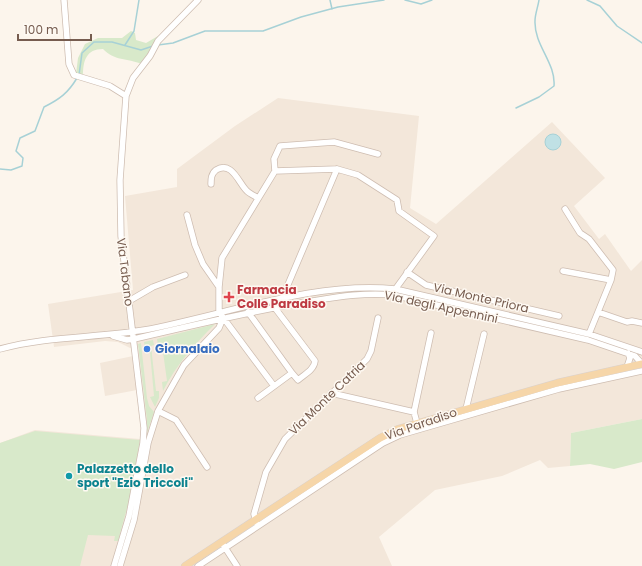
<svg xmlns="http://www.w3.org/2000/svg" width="642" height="566" font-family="Poppins,sans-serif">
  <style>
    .residential { fill: #f3e7da }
    .green { fill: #d8e9ca }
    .water { fill: #c0e1e5; stroke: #a7d1d6 }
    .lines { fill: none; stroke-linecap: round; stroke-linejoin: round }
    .stream { stroke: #a7d1d6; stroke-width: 1.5 }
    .minor-casing { stroke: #cebdb1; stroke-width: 7 }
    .major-casing { stroke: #d9d1ce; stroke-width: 8 }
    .minor { stroke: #fff; stroke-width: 5.5 }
    .major { stroke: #f6d6a9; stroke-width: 7 }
    .health-dot { fill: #e0444e; stroke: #fef9f2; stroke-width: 1.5 }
    .shop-dot { fill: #3f7fe0; stroke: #fef9f2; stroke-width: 1.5 }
    .culture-dot { fill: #0f9aa8; stroke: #fef9f2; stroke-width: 1.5 }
    .labels { text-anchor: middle; stroke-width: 3; stroke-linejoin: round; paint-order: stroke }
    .street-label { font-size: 12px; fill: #765c4f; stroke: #fef9f2 }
    .health-label { font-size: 12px; font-weight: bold; fill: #be3a42; stroke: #fef9f2; text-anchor: start }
    .shop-label { font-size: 12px; font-weight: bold; fill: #366cbe; stroke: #fef9f2; text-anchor: start }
    .culture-label { font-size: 12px; font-weight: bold; fill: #0d838f; stroke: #fef9f2; text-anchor: start }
  </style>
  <rect width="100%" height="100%" fill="#fcf5ec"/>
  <path class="residential" d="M 278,98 L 419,116 L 410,208 L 436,224 L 552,122 L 605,178 L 574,206 L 599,239 L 605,234 L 631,271 L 642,260 L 642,419 L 571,433 L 570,466 L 548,468 L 540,460 L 502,476 L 435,490 L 379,537 L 392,566 L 0,566 L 0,443 L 35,430 L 140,439 L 142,426 L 137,390 L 105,396 L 100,363 L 133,356 L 132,349 L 118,342 L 105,341 L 54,347 L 48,304 L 133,290 L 125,196 L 177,187 L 177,169 L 235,126 Z"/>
  <path class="green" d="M 131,31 L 135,33 L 136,40 L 146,43 L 158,36 L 156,43 L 142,64 C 127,58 114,61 103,49 C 86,49 83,61 83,76 L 76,74 L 78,58 L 85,44 L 98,38 L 122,38 Z
    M 215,324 C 194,345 176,365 163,391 L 162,382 L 167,381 L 162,345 L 158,345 L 157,339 Z
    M 153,340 L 154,345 L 151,346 L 156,391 L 159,391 L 159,398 L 155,407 L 150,397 L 154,396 L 150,352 L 146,352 L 144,342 Z
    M 141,343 L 147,398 L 149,406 L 154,412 L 147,433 L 147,420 L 138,344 Z
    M 642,419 L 642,462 L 614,469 L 590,464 L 570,466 L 571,433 Z
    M 35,431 L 140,440 L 129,501 L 118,541 L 114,541 L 115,536 L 88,535 L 80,566 L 0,566 L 0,443 Z"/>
  <path class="water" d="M545 142a8 8 0 1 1 16 0a8 8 0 1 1-16 0Z"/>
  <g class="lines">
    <path class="stream" d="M 330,0 L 332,9
      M 405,0 L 421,4 L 432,0
      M 587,0 L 600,6 L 617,26 L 642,43
      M 125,45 L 134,31 L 139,0
      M 158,45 L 173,43 L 205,31 L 263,31 L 301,17 L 338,7 L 384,0
      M 79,75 L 82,53 L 94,42 L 112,42 L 141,50 L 153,46
      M 516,108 L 539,97 L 554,86 C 556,63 534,45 535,21 C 535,14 538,7 539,0
      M 0,169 L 11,170 L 22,166 L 23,158 L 16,151 L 20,138 L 35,131 L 44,107 C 60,99 68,93 77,78"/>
    <defs>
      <path id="minor" d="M 64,0 L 69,64 L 74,75 L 110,86 L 126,96
        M 275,171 L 274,159 L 280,146 L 334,142 L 378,154
        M 211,184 C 211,179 211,174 216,170 C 232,160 239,184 247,191 C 250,194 255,196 258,198
        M 565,209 L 580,233 L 589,239 L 613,270 L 611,280 L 589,334
        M 187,215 L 195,245 L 203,264 L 219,287 L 219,312 L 274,386
        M 563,271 L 611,280
        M 407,272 L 426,285 L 559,316
        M 219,287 L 222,258 L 275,171 L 337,169 L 358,175 L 397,200 L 399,211 L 434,236 L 394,291
        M 129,301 L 153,287 L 185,275
        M 281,301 L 337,169
        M 248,312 L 292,373
        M 598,312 L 627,322 L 632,321 L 642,323
        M 113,336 L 127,340 L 134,339 C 189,326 244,313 300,303 C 332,298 361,292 393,295 L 588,340 L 635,356 L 642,364
        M 0,349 C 47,336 96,338 144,330 C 225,315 312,281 395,289 L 589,334 L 642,352
        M 627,367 L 630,358 L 628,353
        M 331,393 L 414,412 L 417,423
        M 258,398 L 292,373 L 298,380 C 305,374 314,370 315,361 L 275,308
        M 466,409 L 484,334
        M 158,411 L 176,420 L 207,467
        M 414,412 L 431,333
        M 256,522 L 254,514 L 266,472 L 285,439 L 367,359 L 371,351 L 378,318
        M 224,546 L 237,566
        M 114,566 L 129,516 L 143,443 L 144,428 L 121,236 L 120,180 L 126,96 L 133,78 L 150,56 L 158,41 L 198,0
        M 120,566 L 134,520 L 148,443 L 158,411 L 184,365 L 219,328 L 223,318
        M 198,566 L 383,443 L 400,435 L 559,389 L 642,371"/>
      <path id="major" d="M 185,566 L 380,438 L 398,429 L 557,383 L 642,364"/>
    </defs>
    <use href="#minor" class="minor-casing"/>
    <use href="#major" class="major-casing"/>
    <use href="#minor" class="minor"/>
    <use href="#major" class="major"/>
  </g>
  <path class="health-dot" d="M227 291h4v4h4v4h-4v4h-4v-4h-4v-4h4z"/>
  <circle class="shop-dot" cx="147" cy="349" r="4"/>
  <circle class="culture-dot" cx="69" cy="476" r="4"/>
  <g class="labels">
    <g class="street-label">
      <text transform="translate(125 272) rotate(83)" y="4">Via Tabano</text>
      <text transform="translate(481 298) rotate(13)" y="4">Via Monte Priora</text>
      <text transform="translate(441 307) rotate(12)" y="4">Via degli Appennini</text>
      <text transform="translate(327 398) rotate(-44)" y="4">Via Monte Catria</text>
      <text transform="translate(421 424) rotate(-19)" y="4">Via Paradiso</text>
    </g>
    <g class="health-label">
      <text x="237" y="294">Farmacia<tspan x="237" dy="14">Colle Paradiso</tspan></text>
    </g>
    <g class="shop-label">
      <text x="155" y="353">Giornalaio</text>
    </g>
    <g class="culture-label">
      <text x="77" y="473">Palazzetto dello<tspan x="77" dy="14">sport "Ezio Triccoli"</tspan></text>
    </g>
  </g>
  <path d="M18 34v6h73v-6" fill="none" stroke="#765c4f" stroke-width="2"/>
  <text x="24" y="34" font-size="12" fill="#765c4f" stroke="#fef9f2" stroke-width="3" paint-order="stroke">100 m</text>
</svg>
